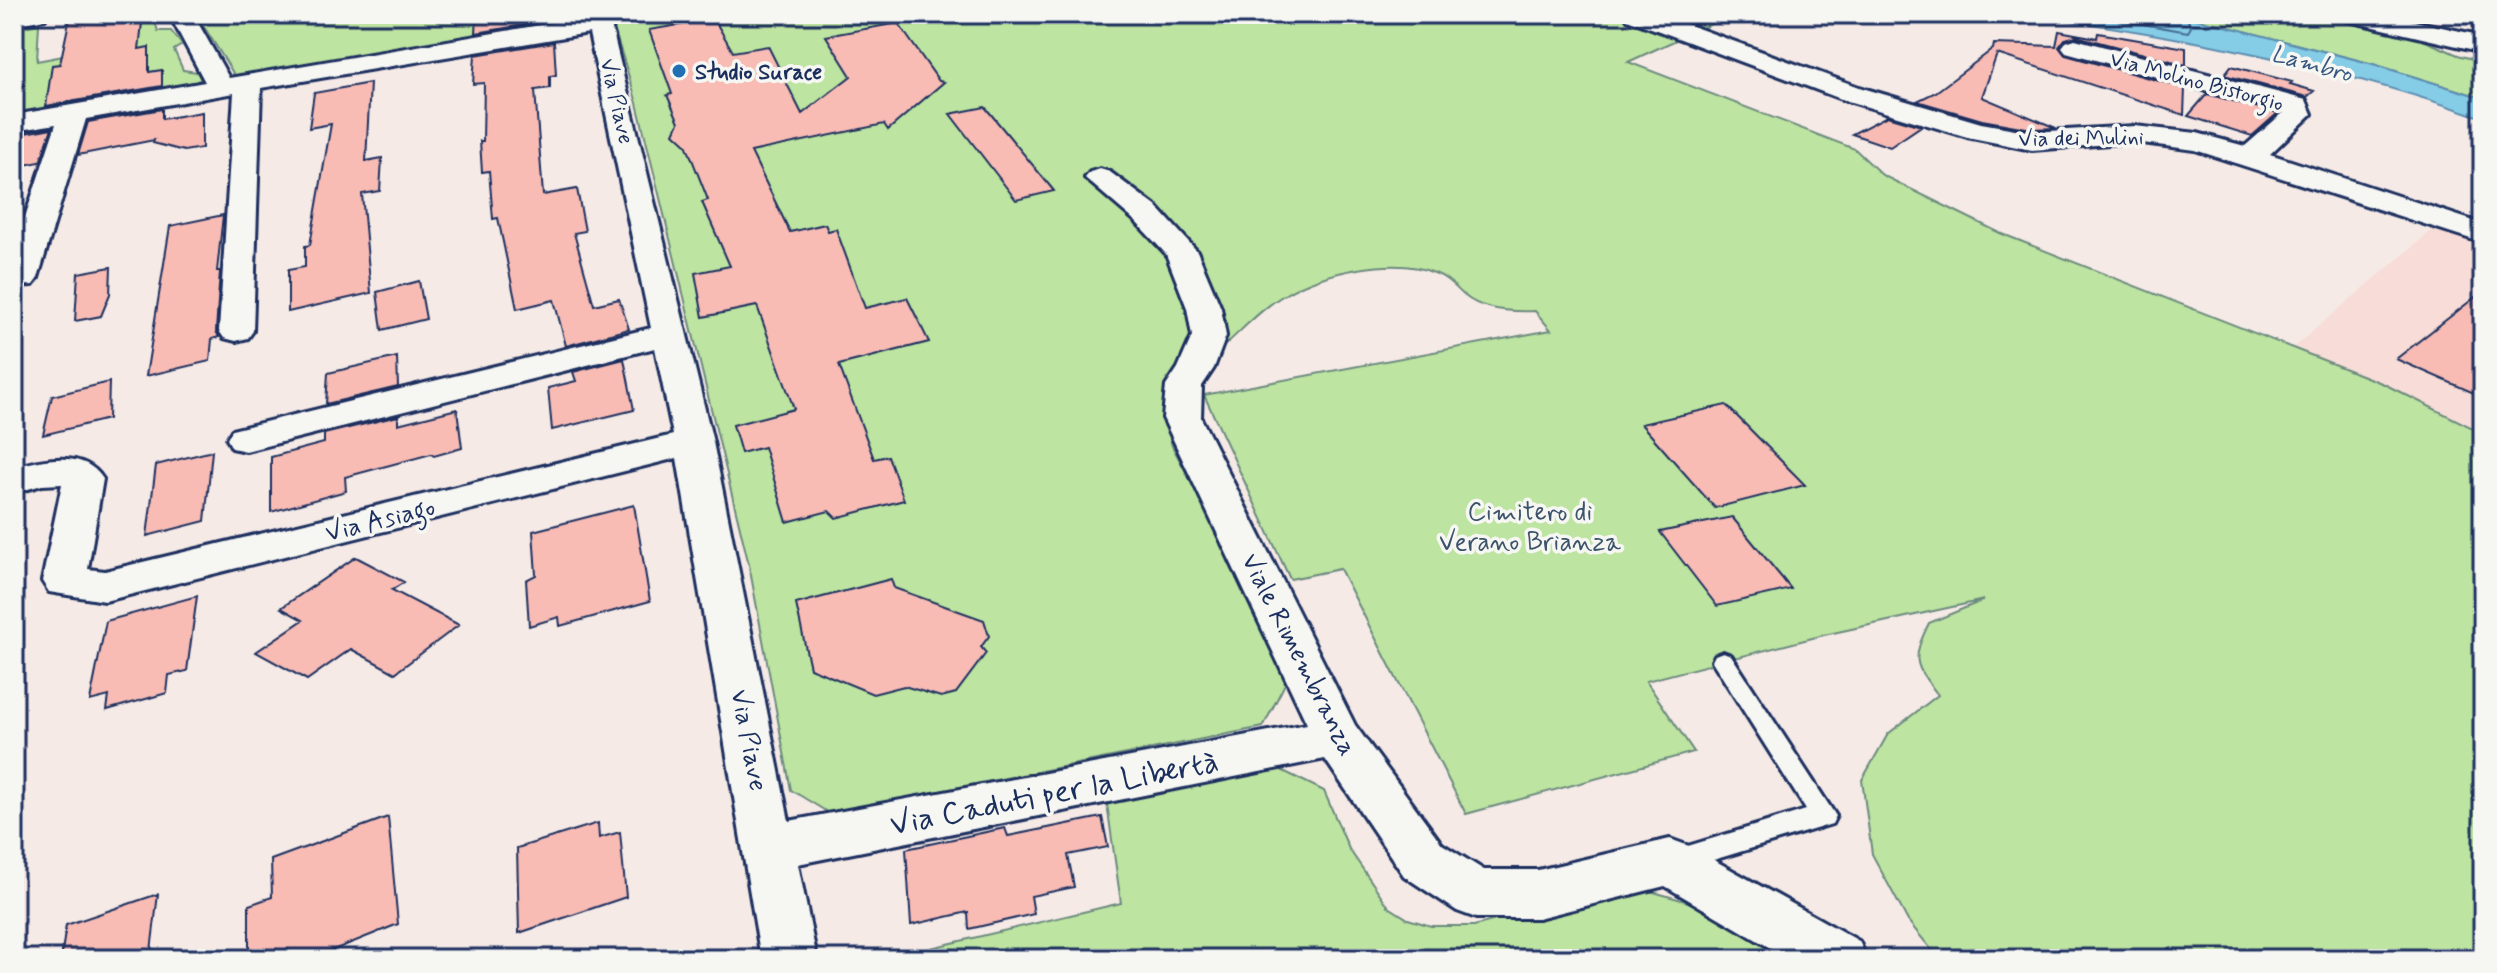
<svg xmlns="http://www.w3.org/2000/svg" width="2497" height="973" font-family="Mynerve,sans-serif">
  <style>
    .built { fill: #f7dcd7 }
    .green { fill: #bde4a0; stroke: #6c8a7f; stroke-width: 2 }
    .water { fill: #85cce6; stroke: #5b8db0; stroke-width: 2 }
    .lines { fill: none; stroke-linecap: round; stroke-linejoin: round }
    .shore { stroke: #456e94; stroke-width: 2 }
    .building { fill: #f8bcb5; stroke: #1b2f5e; stroke-width: 2 }
    .service-casing { stroke: #1b2f5e; stroke-width: 6 }
    .minor-casing { stroke: #1b2f5e; stroke-width: 6 }
    .service { fill: #f6f6f2; fill-rule: evenodd }
    .minor { fill: #f6f6f2; fill-rule: evenodd }
    .poi-dot { fill: #1f6fb2; stroke: #f6f6f2; stroke-width: 3 }
    .labels { text-anchor: middle; stroke-width: 7; stroke-linejoin: round; paint-order: stroke }
    .far-poi-label { font-size: 22px; font-weight: bold; fill: #1b2f5e; stroke: #f6f6f2; text-anchor: start }
    .far-street-label { font-size: 22px; fill: #1b2f5e; stroke: #f6f6f2 }
    .far-water-label { font-size: 24px; font-style: italic; fill: #365680; stroke: #f6f6f2 }
    .park-label { font-size: 26px; fill: #3b536b; stroke: #f6f6f2 }
    .street-label { font-size: 26px; fill: #1b2f5e; stroke: #f6f6f2 }
    .near-street-label { font-size: 32px; fill: #1b2f5e; stroke: #f6f6f2 }
  </style>
  <rect width="100%" height="100%" fill="#f6eae6"/>
  <filter id="ink" filterUnits="userSpaceOnUse"><feTurbulence type="fractalNoise" baseFrequency=".0125" numOctaves="2"/><feDisplacementMap in="SourceGraphic" scale="16" xChannelSelector="R" yChannelSelector="G"/><feConvolveMatrix kernelMatrix="1 2 1 2 8 2 1 2 1" color-interpolation-filters="sRGB"/></filter>
  <g filter="url(#ink)">
    <path class="built" d="M 2443,221 L 2483,234 L 2483,433 L 2384,384 L 2294,347 Z"/>
    <path class="green" d="M 119,14 L 160,14 L 154,19 L 158,31 L 171,31 L 182,45 L 174,50 L 183,70 L 197,72 L 201,79 L 184,88 L 14,117 L 14,29 L 39,24 L 37,61 L 110,47 Z
      M 196,14 L 1733,14 L 1628,62 L 1855,149 L 1882,175 L 2000,233 L 2384,384 L 2483,433 L 2483,959 L 1939,959 L 1908,921 L 1872,854 L 1862,780 L 1888,734 L 1938,695 C 1914,664 1911,660 1929,623 L 1984,600 L 1824,635 L 1646,681 L 1694,752 L 1466,814 L 1340,569 L 1290,579 L 1204,395 L 1551,330 L 1535,311 C 1513,312 1483,311 1465,296 C 1455,288 1450,279 1437,274 C 1396,255 1322,272 1284,295 C 1262,308 1243,329 1224,346 L 1207,288 L 1144,227 L 1167,255 L 1195,324 L 1189,352 L 1167,381 L 1162,407 L 1172,446 L 1292,670 L 1263,727 L 829,813 L 791,790 L 749,565 L 637,103 L 613,25 L 593,20 L 251,79 L 235,76 Z
      M 2178,14 L 2349,14 L 2381,22 L 2458,55 L 2483,62 L 2483,98 L 2373,64 Z
      M 1273,766 L 1324,791 L 1349,849 L 1389,907 L 1408,919 L 1431,926 L 1474,926 L 1612,888 L 1643,889 L 1692,903 L 1788,959 L 884,959 L 1121,903 L 1106,797 Z"/>
    <path class="water" d="M 2021,14 L 2178,14 L 2373,64 L 2483,98 L 2483,118 C 2333,65 2178,35 2021,14 Z"/>
    <g class="lines">
      <path class="shore" d="M 2085,14 L 2188,32 L 2191,27 L 2185,14"/>
    </g>
    <path class="building" d="M 87,14 L 143,14 L 139,49 L 149,47 L 149,72 L 162,70 L 162,86 L 46,106 L 52,65 L 60,64 L 70,17 Z
      M 553,14 L 553,20 L 476,33 L 477,16 Z
      M 714,19 L 733,52 L 768,46 L 802,114 L 851,76 L 826,36 L 898,23 L 939,81 L 944,82 L 888,130 L 884,124 L 751,152 L 790,232 L 825,224 L 828,231 L 836,229 L 865,308 L 907,298 L 929,342 L 839,365 L 874,459 L 888,456 L 904,500 L 836,518 L 829,511 L 787,522 L 764,447 L 741,453 L 733,425 L 794,409 L 757,306 L 703,317 L 695,273 L 730,266 L 702,202 L 708,200 L 686,144 L 674,133 L 679,122 L 667,95 L 672,94 L 649,30 Z
      M 2059,31 L 2097,38 L 2098,33 L 2186,48 L 2186,65 L 2076,36 L 2065,39 L 2059,47 L 2065,55 L 2185,88 L 2184,115 L 1997,54 L 1982,97 L 2056,128 L 2032,129 L 1982,120 L 1917,101 L 1936,92 L 1993,49 L 1994,44 L 2056,46 Z
      M 554,42 L 556,75 L 550,76 L 550,88 L 535,90 L 543,195 L 577,189 L 585,231 L 574,233 L 594,305 L 619,299 L 629,329 L 566,346 L 554,300 L 517,309 L 498,218 L 493,219 L 489,171 L 482,172 L 480,141 L 483,141 L 484,83 L 473,84 L 475,55 Z
      M 2231,66 L 2292,82 L 2290,84 L 2314,91 L 2307,97 L 2224,75 Z
      M 370,83 L 366,161 L 382,158 L 380,191 L 362,194 L 371,293 L 288,312 L 288,270 L 305,267 L 305,246 L 310,245 L 331,124 L 309,128 L 314,93 Z
      M 2207,94 L 2278,113 L 2252,136 L 2188,116 Z
      M 985,107 L 1054,191 L 1016,200 L 950,114 Z
      M 162,109 L 162,119 L 202,112 L 202,148 L 184,151 L 153,143 L 154,140 L 78,155 L 88,122 Z
      M 1887,116 L 1921,126 L 1890,147 L 1852,134 Z
      M 52,128 L 40,162 L 14,167 L 14,135 Z
      M 223,215 L 217,271 L 220,271 L 216,331 L 219,337 L 212,339 L 210,361 L 146,376 L 170,226 Z
      M 111,267 L 110,294 L 101,316 L 75,321 L 78,273 Z
      M 419,281 L 426,319 L 382,330 L 377,292 Z
      M 2483,291 L 2483,397 L 2396,359 Z
      M 397,357 L 398,387 L 326,404 L 328,373 Z
      M 624,359 L 634,410 L 552,430 L 548,388 L 576,381 L 573,372 Z
      M 109,382 L 108,419 L 43,435 L 52,396 Z
      M 1726,405 L 1805,485 L 1715,508 L 1641,424 Z
      M 457,409 L 462,448 L 434,456 L 431,454 L 345,477 L 346,491 L 271,512 L 271,457 L 324,443 L 324,434 L 398,416 L 398,424 Z
      M 212,451 L 205,521 L 147,536 L 156,465 Z
      M 634,505 L 650,601 L 560,626 L 559,617 L 529,626 L 526,580 L 536,575 L 533,531 Z
      M 1732,517 L 1791,589 L 1717,606 L 1660,532 Z
      M 356,557 L 404,582 L 392,590 L 459,625 L 395,673 L 351,649 L 307,680 L 256,652 L 303,620 L 281,608 Z
      M 891,579 L 894,588 L 984,620 L 989,636 L 981,647 L 986,653 L 956,693 L 941,697 L 904,686 L 873,694 L 810,668 L 796,604 Z
      M 197,596 L 187,671 L 169,675 L 167,693 L 107,710 L 109,696 L 90,701 L 106,621 Z
      M 388,817 L 398,924 L 311,959 L 249,959 L 249,905 L 272,897 L 271,860 Z
      M 1102,817 L 1108,847 L 1068,855 L 1074,887 L 1031,896 L 1034,914 L 969,929 L 968,912 L 911,925 L 906,849 L 1005,828 L 1008,836 Z
      M 598,823 L 599,838 L 620,832 L 626,897 L 519,933 L 517,848 Z
      M 158,894 L 150,959 L 61,959 L 66,925 Z"/>
    <g class="lines">
      <defs>
        <path id="service" d="M 1723,652 L 1731,655 L 1836,816 L 1832,824 L 1677,871 L 1668,868 L 1664,860 L 1668,852 L 1806,810 L 1712,661 L 1715,655 Z"/>
        <path id="minor" d="M 14,14 L 48,14 L 45,19 L 14,25 Z
          M 169,14 L 193,14 L 229,78 L 576,19 L 593,19 L 611,25 L 713,442 L 789,821 L 1307,724 L 1163,418 L 1166,386 L 1178,368 L 1192,336 L 1187,308 L 1166,254 L 1135,221 L 1085,178 L 1090,172 L 1100,169 L 1110,172 L 1157,207 L 1197,251 L 1221,308 L 1226,336 L 1214,368 L 1202,386 L 1201,418 L 1355,725 L 1442,844 L 1484,870 L 1538,870 L 1670,839 L 1689,846 L 1859,941 L 1867,959 L 1789,959 L 1665,886 L 1538,918 L 1476,918 L 1457,911 L 1404,876 L 1325,759 L 798,864 L 817,959 L 761,959 L 677,458 L 105,601 L 49,592 L 42,581 L 62,484 L 42,485 L 14,493 L 14,467 C 43,459 84,449 103,479 L 88,569 L 105,571 L 673,435 L 655,348 L 246,451 L 232,448 L 227,439 L 232,430 L 651,328 L 589,33 L 261,88 L 253,331 L 248,338 L 236,341 L 224,338 L 219,331 L 234,93 L 86,119 L 38,278 L 33,285 L 14,286 L 14,250 L 56,124 L 14,131 L 14,115 L 205,82 Z
          M 1624,14 L 1659,14 L 1859,87 L 1981,123 L 2032,132 L 2135,126 L 2197,133 L 2245,146 L 2284,112 L 2066,52 L 2062,47 L 2066,42 L 2075,39 L 2306,100 L 2312,114 L 2270,154 L 2483,224 L 2483,243 L 2195,150 L 2135,142 L 2032,150 L 1967,137 L 1841,99 L 1627,19 Z
          M 2337,14 L 2382,14 L 2483,36 L 2483,52 L 2340,19 Z"/>
      </defs>
      <use href="#service" class="service-casing"/>
      <use href="#minor" class="minor-casing"/>
      <use href="#service" class="service"/>
      <use href="#minor" class="minor"/>
    </g>
  </g>
  <circle class="poi-dot" cx="679" cy="71" r="8"/>
  <g class="labels">
    <g class="far-poi-label">
      <text x="695" y="79">Studio Surace</text>
    </g>
    <g class="far-street-label">
      <text transform="translate(2197 80) rotate(15)" y="8">Via Molino Bistorgio</text>
      <text transform="translate(618 101) rotate(77)" y="8">Via Piave</text>
      <text transform="translate(2081 137) rotate(-1)" y="8">Via dei Mulini</text>
    </g>
    <g class="far-water-label">
      <text transform="translate(2312 63) rotate(15)" y="8">Lambro</text>
    </g>
    <g class="park-label">
      <text x="1530" y="520">Cimitero di<tspan x="1530" dy="30">Verano Brianza</tspan></text>
    </g>
    <g class="street-label">
      <text transform="translate(380 519) rotate(-14)" y="9">Via Asiago</text>
      <text transform="translate(1300 654) rotate(63)" y="9">Viale Rimembranza</text>
      <text transform="translate(750 740) rotate(79)" y="9">Via Piave</text>
    </g>
    <g class="near-street-label">
      <text transform="translate(1054 792) rotate(-11)" y="11">Via Caduti per la Libertà</text>
    </g>
  </g>
  <rect width="2497" height="973" fill="none" stroke="#f6f6f2" stroke-width="48"/>
  <rect x="24" y="24" width="2449" height="925" fill="none" stroke="#1b2f5e" stroke-width="3" filter="url(#ink)"/>
</svg>
